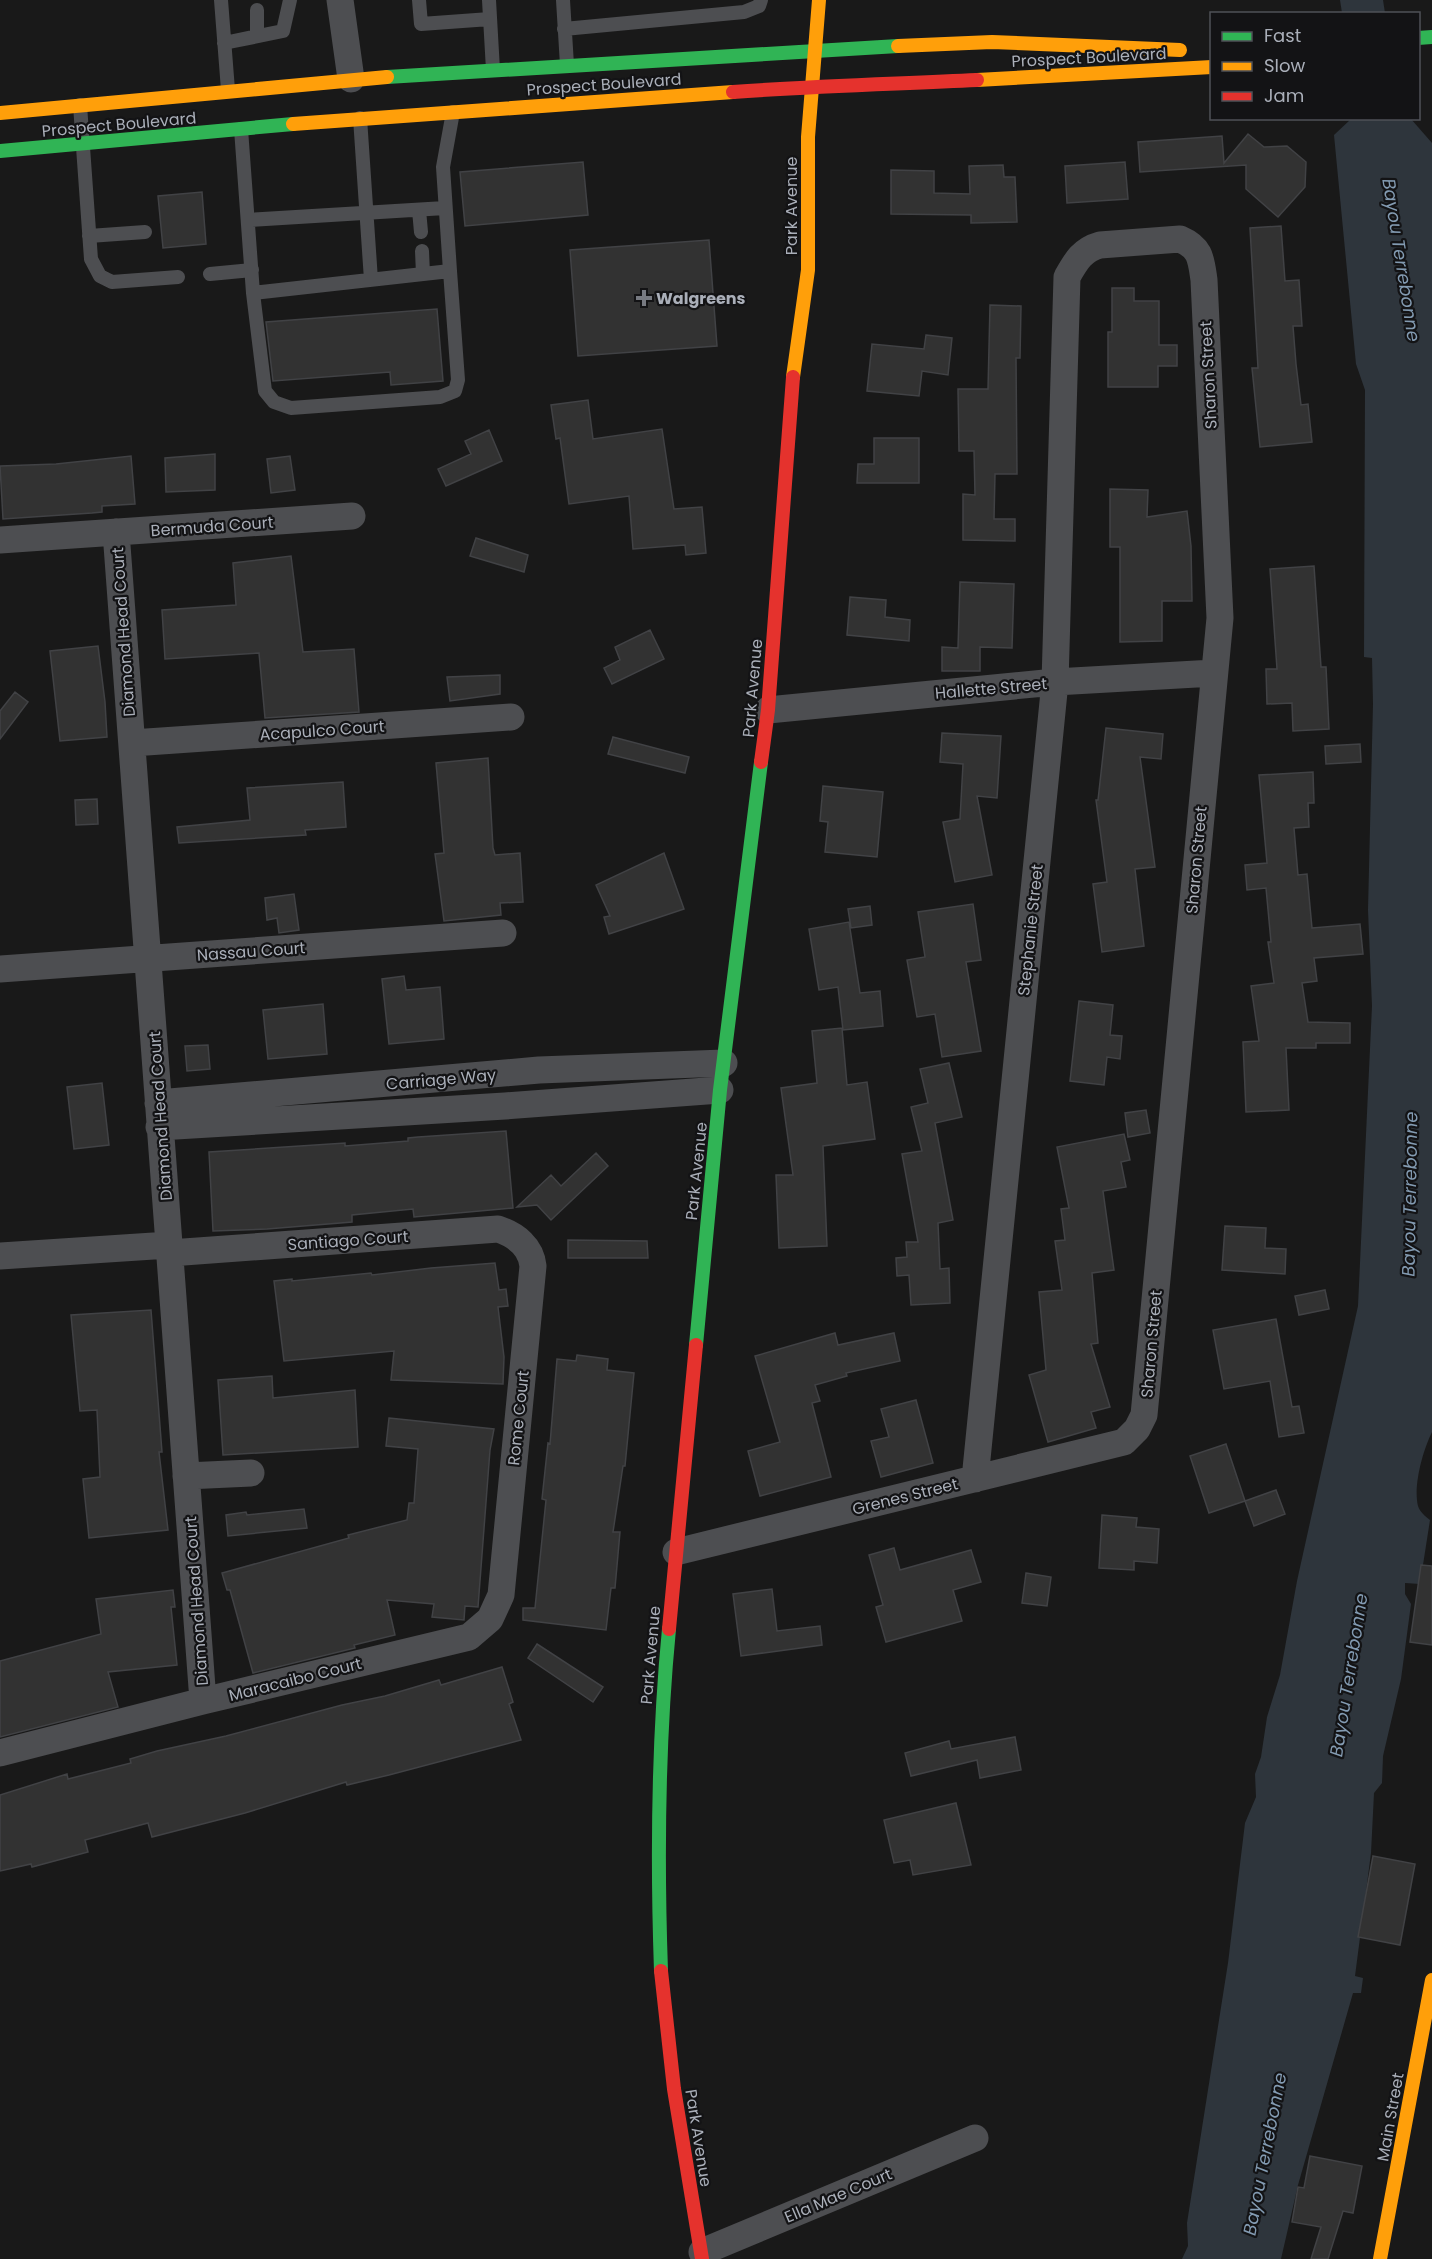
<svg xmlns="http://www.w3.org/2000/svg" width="1432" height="2259" font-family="Poppins,sans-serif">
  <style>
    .water { fill: #2e353c }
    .building { fill: #323232; stroke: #414245; stroke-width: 1.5 }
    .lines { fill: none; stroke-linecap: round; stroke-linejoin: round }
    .lane { stroke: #4d4e51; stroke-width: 14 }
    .street { stroke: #4d4e51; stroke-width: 27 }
    .fast { stroke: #30b455; stroke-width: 14 }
    .slow { stroke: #ff9f0a; stroke-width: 14 }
    .jam { stroke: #e5322d; stroke-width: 14 }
    .poi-dot { fill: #777a81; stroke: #131315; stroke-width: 2 }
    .labels { text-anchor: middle; stroke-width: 4.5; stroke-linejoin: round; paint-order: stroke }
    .street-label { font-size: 16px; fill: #aaafb9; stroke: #131315 }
    .poi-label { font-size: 16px; font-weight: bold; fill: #aaafb9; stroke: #131315; text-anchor: start }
    .water-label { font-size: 18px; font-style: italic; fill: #839bb2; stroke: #131315 }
  </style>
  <rect width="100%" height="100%" fill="#191919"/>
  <path class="water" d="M 1340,0 L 1383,0 L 1385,13 L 1342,13 Z
    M 1351,119 L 1411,119 L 1432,143 L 1432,1432 C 1423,1450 1413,1486 1418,1506 C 1420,1512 1425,1516 1430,1520 L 1420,1584 L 1405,1583 L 1405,1594 L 1411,1604 L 1401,1679 L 1383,1756 L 1382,1783 L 1374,1793 L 1371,1853 L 1355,1976 L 1363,1978 L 1361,1993 L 1353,1993 L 1298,2185 L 1281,2259 L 1182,2259 L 1188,2246 L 1187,2223 L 1228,1963 L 1245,1823 L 1256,1797 L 1255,1774 L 1261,1757 L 1267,1717 L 1280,1675 L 1297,1581 L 1358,1306 L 1372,1006 L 1368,910 L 1373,704 L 1372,658 L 1364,657 L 1365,390 L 1356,364 L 1334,135 Z"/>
  <path class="building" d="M 1248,134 L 1264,147 L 1287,146 L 1306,162 L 1305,187 L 1278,217 L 1246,189 L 1246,165 L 1140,172 L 1138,142 L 1222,136 L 1224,163 Z
    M 583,162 L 588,215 L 465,226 L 460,172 Z
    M 1125,162 L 1128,199 L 1067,203 L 1065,166 Z
    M 1003,165 L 1004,177 L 1015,177 L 1017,222 L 971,223 L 971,215 L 891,214 L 891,170 L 934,171 L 934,193 L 970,194 L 969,166 Z
    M 202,192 L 206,244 L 163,248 L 158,196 Z
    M 1281,226 L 1285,281 L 1299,280 L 1302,326 L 1293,326 L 1296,364 L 1301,405 L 1308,404 L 1312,442 L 1260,447 L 1252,368 L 1258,368 L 1250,228 Z
    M 709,240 L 717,346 L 578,356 L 570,250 Z
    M 1112,288 L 1134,288 L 1134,301 L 1159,301 L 1159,345 L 1177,345 L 1177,366 L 1158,366 L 1158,387 L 1108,387 L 1108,332 L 1112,332 Z
    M 990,305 L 1021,306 L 1020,358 L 1016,358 L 1017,474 L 995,474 L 994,519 L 1015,519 L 1015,541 L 963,540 L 963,494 L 975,495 L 974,451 L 959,451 L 958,389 L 988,389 Z
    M 437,309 L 443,381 L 391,385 L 390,372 L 273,381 L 266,322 Z
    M 926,335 L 952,338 L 948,375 L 922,371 L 919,396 L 867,391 L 872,344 L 924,349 Z
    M 588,400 L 593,439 L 662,429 L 674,509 L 702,507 L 706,553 L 686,555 L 685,545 L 633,549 L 629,496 L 569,504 L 560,438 L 556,439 L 551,405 Z
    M 489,430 L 502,461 L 446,486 L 438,469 L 471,454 L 465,441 Z
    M 874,438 L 919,438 L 919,483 L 857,483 L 858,464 L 874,464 Z
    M 215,454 L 215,490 L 166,492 L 165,458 Z
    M 131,456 L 135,504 L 102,506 L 102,512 L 92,513 L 3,519 L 0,466 L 56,464 Z
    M 290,456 L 295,490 L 271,493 L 267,459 Z
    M 1110,489 L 1148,490 L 1147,517 L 1187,511 L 1191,546 L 1192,601 L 1162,601 L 1162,641 L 1120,642 L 1120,547 L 1110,547 Z
    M 476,538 L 528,555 L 524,572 L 470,556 Z
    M 291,556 L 303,652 L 354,649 L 359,712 L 265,718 L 259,653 L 165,659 L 162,610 L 236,605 L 233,563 Z
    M 1314,566 L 1321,667 L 1326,667 L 1329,729 L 1293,731 L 1292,703 L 1267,704 L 1266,669 L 1277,669 L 1270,569 Z
    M 960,582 L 1014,584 L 1012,648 L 980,647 L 980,671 L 942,671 L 942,647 L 958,648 Z
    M 850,597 L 886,600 L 885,617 L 910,620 L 909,641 L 847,635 Z
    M 650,630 L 664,659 L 612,684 L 604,668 L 620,660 L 615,647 Z
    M 98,646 L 105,702 L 107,737 L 60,741 L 50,651 Z
    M 500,675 L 500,694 L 450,701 L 447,677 Z
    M 15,692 L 28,702 L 0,739 L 0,711 Z
    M 1106,728 L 1163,734 L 1161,759 L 1140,757 L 1155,867 L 1135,869 L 1144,946 L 1102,952 L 1093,884 L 1107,882 L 1096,800 L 1098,800 Z
    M 942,733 L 1001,736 L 997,798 L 977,796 L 992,875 L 955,882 L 943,822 L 960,819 L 963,764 L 940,762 Z
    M 613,737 L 689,757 L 685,773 L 608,754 Z
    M 1360,744 L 1361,762 L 1326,764 L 1325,746 Z
    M 488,758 L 493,848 L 495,855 L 520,853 L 523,902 L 500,903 L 501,915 L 444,921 L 435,854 L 444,853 L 436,763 Z
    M 1313,772 L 1314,803 L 1308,803 L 1309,827 L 1294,828 L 1298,875 L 1307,874 L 1312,928 L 1360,924 L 1363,954 L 1314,958 L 1317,981 L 1302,983 L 1308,1022 L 1350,1023 L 1350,1043 L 1316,1043 L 1316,1048 L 1286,1048 L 1289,1110 L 1246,1112 L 1243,1042 L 1259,1041 L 1251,986 L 1274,983 L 1268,942 L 1271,942 L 1266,888 L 1247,890 L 1245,865 L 1267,863 L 1259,775 Z
    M 343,782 L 346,827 L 305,830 L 306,835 L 179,843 L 177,827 L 250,820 L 247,788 Z
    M 823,786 L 883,792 L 877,857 L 825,852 L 828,822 L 820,821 Z
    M 97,799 L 98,824 L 76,825 L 75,800 Z
    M 664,853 L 684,909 L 609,934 L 604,917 L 610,916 L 596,885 Z
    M 294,894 L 299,930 L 279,933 L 277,918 L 267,920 L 265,898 Z
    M 973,904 L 981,960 L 966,962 L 981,1051 L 942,1057 L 935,1014 L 917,1017 L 907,960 L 925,957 L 918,912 Z
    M 870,906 L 872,925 L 851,928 L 848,909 Z
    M 849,922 L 860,993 L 880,991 L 883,1026 L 843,1030 L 838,987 L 819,990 L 809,929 Z
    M 404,976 L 406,990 L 440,987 L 444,1039 L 389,1044 L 382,979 Z
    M 1079,1001 L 1113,1005 L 1110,1035 L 1122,1036 L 1120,1059 L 1107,1057 L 1104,1085 L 1070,1081 Z
    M 323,1004 L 327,1054 L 268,1059 L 263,1010 Z
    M 842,1028 L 847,1085 L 867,1082 L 875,1139 L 823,1146 L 827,1246 L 779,1248 L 776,1175 L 793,1175 L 781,1088 L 817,1083 L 812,1031 Z
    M 208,1045 L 210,1069 L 187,1071 L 185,1046 Z
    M 949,1063 L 962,1117 L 935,1123 L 953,1220 L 938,1223 L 940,1269 L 949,1268 L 950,1303 L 911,1305 L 909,1275 L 897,1276 L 896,1258 L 907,1257 L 906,1242 L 918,1242 L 902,1154 L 922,1151 L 911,1107 L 928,1103 L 920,1069 Z
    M 102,1083 L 109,1145 L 74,1149 L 67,1087 Z
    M 1146,1110 L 1150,1133 L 1128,1137 L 1125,1113 Z
    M 506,1131 L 513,1208 L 414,1217 L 413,1209 L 352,1215 L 352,1222 L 267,1229 L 213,1231 L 209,1152 L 345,1143 L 345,1146 L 408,1141 L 408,1138 L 418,1137 Z
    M 1124,1134 L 1130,1160 L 1121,1162 L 1126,1187 L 1103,1191 L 1114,1270 L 1092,1273 L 1098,1343 L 1091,1344 L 1110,1407 L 1091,1412 L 1096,1428 L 1048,1442 L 1029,1375 L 1046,1370 L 1039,1292 L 1062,1290 L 1055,1241 L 1065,1240 L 1061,1209 L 1069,1208 L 1057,1147 Z
    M 596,1153 L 608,1166 L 551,1220 L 537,1205 L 517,1207 L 551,1175 L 561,1186 Z
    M 1225,1226 L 1266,1228 L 1265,1248 L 1286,1249 L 1285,1274 L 1222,1270 Z
    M 568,1240 L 647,1241 L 648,1258 L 568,1258 Z
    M 495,1263 L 499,1290 L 506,1289 L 508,1306 L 498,1307 L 504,1357 L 503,1384 L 391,1380 L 394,1351 L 284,1361 L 274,1281 L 292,1279 L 292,1281 L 371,1273 L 372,1275 L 431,1268 Z
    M 1325,1290 L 1329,1309 L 1299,1315 L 1295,1296 Z
    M 151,1310 L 162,1452 L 159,1452 L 168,1530 L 89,1538 L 83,1479 L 100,1477 L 97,1410 L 80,1411 L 71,1315 Z
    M 1276,1319 L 1292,1407 L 1299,1406 L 1304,1433 L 1279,1437 L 1270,1381 L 1224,1389 L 1213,1330 Z
    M 835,1333 L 838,1345 L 894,1333 L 900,1361 L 846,1373 L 847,1376 L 815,1385 L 820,1401 L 812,1403 L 831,1477 L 760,1496 L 748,1451 L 780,1442 L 755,1356 Z
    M 577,1355 L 608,1359 L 607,1370 L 634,1373 L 625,1466 L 623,1466 L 613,1532 L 620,1532 L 615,1588 L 611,1588 L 606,1630 L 523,1620 L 523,1608 L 535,1608 L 546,1500 L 542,1499 L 548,1443 L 550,1444 L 557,1359 L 576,1361 Z
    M 272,1376 L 273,1398 L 355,1390 L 358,1447 L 223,1455 L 218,1380 Z
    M 916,1400 L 933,1463 L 881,1477 L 871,1441 L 889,1437 L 881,1409 Z
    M 389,1418 L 494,1429 L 490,1450 L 478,1607 L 465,1606 L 464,1620 L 432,1617 L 434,1604 L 387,1600 L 395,1635 L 354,1645 L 355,1648 L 253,1673 L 230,1590 L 227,1590 L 222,1573 L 349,1538 L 348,1535 L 407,1520 L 409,1503 L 414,1503 L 418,1449 L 386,1446 Z
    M 1226,1444 L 1245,1501 L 1276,1490 L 1285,1514 L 1254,1526 L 1245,1501 L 1209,1513 L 1190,1456 Z
    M 304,1509 L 307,1528 L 228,1536 L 226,1515 L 246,1512 L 247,1515 Z
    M 1102,1515 L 1137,1518 L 1136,1527 L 1159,1529 L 1157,1563 L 1134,1561 L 1134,1570 L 1099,1568 Z
    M 894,1548 L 900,1570 L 971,1550 L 981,1582 L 953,1590 L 962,1621 L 886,1642 L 876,1607 L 883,1605 L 869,1555 Z
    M 1421,1565 L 1432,1566 L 1432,1645 L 1410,1642 Z
    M 1026,1573 L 1051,1577 L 1047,1606 L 1022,1603 Z
    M 772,1589 L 777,1631 L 820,1626 L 822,1645 L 741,1656 L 733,1594 Z
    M 173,1590 L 175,1607 L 171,1607 L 177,1665 L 108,1672 L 118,1707 L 0,1737 L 0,1661 L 101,1634 L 96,1599 Z
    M 537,1644 L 603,1687 L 593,1702 L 528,1658 Z
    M 502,1667 L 513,1702 L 509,1704 L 521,1740 L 389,1775 L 347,1785 L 346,1782 L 245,1813 L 152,1837 L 148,1823 L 85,1840 L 88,1852 L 32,1867 L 31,1864 L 0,1871 L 0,1795 L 67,1774 L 68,1779 L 131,1763 L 130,1759 L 157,1751 L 226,1736 L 342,1705 L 385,1696 L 439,1680 L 441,1685 Z
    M 1015,1737 L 1021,1770 L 980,1778 L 977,1760 L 911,1776 L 905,1753 L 949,1741 L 951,1749 Z
    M 956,1803 L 971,1865 L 913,1875 L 910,1860 L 894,1863 L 884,1820 Z
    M 1373,1856 L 1415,1864 L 1400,1945 L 1358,1937 Z
    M 1310,2156 L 1362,2166 L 1353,2213 L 1343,2211 L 1328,2259 L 1311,2259 L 1321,2227 L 1292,2222 L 1298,2187 L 1304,2188 Z"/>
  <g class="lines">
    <path class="lane" d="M 221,0 L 228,90
      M 419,0 L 421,24 L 490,19
      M 489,0 L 493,70
      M 563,0 L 567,65
      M 257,10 L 257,36
      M 564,29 L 744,12 L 759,6 L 761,0
      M 224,43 L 283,31 L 290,0
      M 80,105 L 91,259 L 100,276 L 112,282 L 178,277
      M 360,118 L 371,280
      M 241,129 L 253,293 L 450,271 L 443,167 L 453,112
      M 419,210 L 421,232
      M 248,220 L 445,208
      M 89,236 L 145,232
      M 422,251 L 423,274
      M 210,274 L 252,270
      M 253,293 L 265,391 L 274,402 L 291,408 L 440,397 L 455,391 L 458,380 L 450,271"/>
    <path class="street" d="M 340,0 L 351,79
      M 116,532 L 203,1701
      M 0,540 L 352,516
      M 768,710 L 1055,682 L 1214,673
      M 132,743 L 511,717
      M 0,969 L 503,933
      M 158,1103 L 539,1070 L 724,1063
      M 159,1127 L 505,1106 L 720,1090
      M 0,1256 L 169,1245
      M 186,1476 L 251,1473
      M 676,1552 L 1124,1442 L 1137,1429 L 1144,1415 L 1220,618 L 1204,280 C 1201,259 1201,248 1180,239 L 1100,245 C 1082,250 1076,261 1067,277 L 1055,682 L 975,1479
      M 0,1753 L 203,1701 L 469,1637 L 490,1619 L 501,1595 L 533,1266 C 531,1247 516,1235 498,1229 L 170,1253
      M 702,2252 L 975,2138"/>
    <path class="fast" d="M 1418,38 L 1432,37
      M 387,77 L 898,46
      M 0,151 L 293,124
      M 696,1345 L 720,1090 L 761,762
      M 661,1971 C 657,1857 658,1742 669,1629"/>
    <path class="slow" d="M 898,46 L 992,42 L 1180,50
      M 977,80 L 1212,67
      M 0,113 L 387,77
      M 293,124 L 733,92
      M 793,377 L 808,270 L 808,137 L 819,0
      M 1380,2259 L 1432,1980"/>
    <path class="jam" d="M 733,92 C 814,86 895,84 977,80
      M 761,762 L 768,710 L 793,377
      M 669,1629 L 696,1345
      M 661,1971 L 674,2089 L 702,2259"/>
  </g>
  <path class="poi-dot" d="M641 289h6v6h6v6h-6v6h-6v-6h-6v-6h6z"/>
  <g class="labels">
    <g class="street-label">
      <text transform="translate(1089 57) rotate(-3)" y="6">Prospect Boulevard</text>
      <text transform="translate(604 84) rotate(-4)" y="6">Prospect Boulevard</text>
      <text transform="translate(119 124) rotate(-5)" y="6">Prospect Boulevard</text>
      <text transform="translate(791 206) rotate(-90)" y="6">Park Avenue</text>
      <text transform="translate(1208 375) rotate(-93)" y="6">Sharon Street</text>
      <text transform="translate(212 526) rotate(-4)" y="6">Bermuda Court</text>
      <text transform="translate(123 632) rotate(-94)" y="6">Diamond Head Court</text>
      <text transform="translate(752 688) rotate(-85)" y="6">Park Avenue</text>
      <text transform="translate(991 688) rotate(-5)" y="6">Hallette Street</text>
      <text transform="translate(322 730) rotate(-4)" y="6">Acapulco Court</text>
      <text transform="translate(1196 860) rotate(-85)" y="6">Sharon Street</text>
      <text transform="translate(1030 930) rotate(-84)" y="6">Stephanie Street</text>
      <text transform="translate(251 951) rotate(-4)" y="6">Nassau Court</text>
      <text transform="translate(441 1079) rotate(-5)" y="6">Carriage Way</text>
      <text transform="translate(160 1116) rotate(-94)" y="6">Diamond Head Court</text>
      <text transform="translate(696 1171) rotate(-84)" y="6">Park Avenue</text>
      <text transform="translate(348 1240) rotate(-4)" y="6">Santiago Court</text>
      <text transform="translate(1151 1344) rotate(-85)" y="6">Sharon Street</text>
      <text transform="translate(518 1418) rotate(-84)" y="6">Rome Court</text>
      <text transform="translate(905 1496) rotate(-14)" y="6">Grenes Street</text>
      <text transform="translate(196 1601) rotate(-94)" y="6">Diamond Head Court</text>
      <text transform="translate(650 1655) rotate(-85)" y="6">Park Avenue</text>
      <text transform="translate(295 1679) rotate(-14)" y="6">Maracaibo Court</text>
      <text transform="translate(1390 2117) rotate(-80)" y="6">Main Street</text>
      <text transform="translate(699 2138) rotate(81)" y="6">Park Avenue</text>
      <text transform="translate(838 2195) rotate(-23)" y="6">Ella Mae Court</text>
    </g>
    <g class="poi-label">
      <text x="656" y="304">Walgreens</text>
    </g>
    <g class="water-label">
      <text transform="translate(1401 260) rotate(81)" y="6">Bayou Terrebonne</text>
      <text transform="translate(1410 1194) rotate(-89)" y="6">Bayou Terrebonne</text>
      <text transform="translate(1349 1675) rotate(-81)" y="6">Bayou Terrebonne</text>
      <text transform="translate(1265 2154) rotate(-79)" y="6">Bayou Terrebonne</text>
    </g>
  </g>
  <rect x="1210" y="12" width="210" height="108" fill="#131315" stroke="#4f5157" stroke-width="1.5"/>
  <rect x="1222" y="32" width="30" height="9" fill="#30b455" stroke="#4f5157" stroke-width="1.5"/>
  <text x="1264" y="42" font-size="18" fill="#aaafb9">Fast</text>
  <rect x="1222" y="62" width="30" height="9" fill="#ff9f0a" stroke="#4f5157" stroke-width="1.5"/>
  <text x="1264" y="72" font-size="18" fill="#aaafb9">Slow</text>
  <rect x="1222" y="92" width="30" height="9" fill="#e5322d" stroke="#4f5157" stroke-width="1.5"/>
  <text x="1264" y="102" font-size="18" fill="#aaafb9">Jam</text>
</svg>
